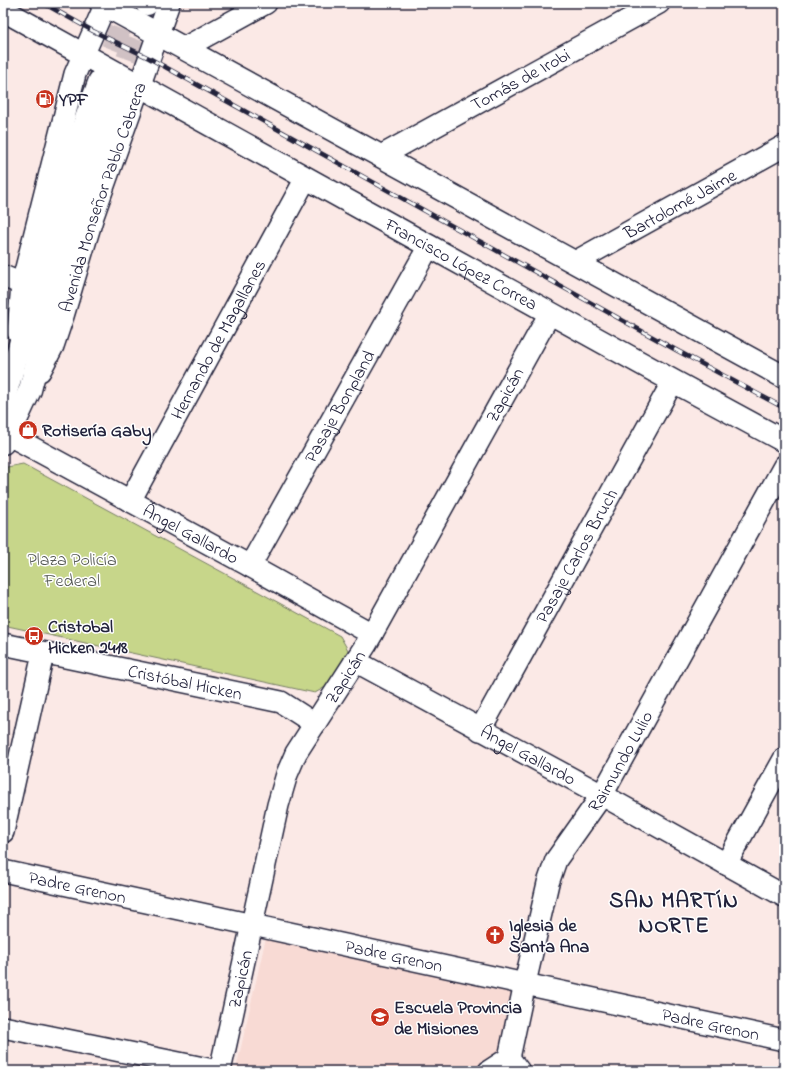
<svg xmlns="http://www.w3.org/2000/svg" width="787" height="1074" font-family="'Indie Flower',sans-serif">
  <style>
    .built { fill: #f8dad4 }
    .green { fill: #c7d68a; stroke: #747c62 }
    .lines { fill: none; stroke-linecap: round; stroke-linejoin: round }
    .major-tunnel { stroke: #d0c1c4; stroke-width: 22; stroke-dasharray: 22 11; stroke-linecap: butt }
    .minor-casing { stroke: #22223b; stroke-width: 24 }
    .major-casing { stroke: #22223b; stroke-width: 25 }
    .minor { stroke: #fff; stroke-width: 21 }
    .major { stroke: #fff; stroke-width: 22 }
    .rail-casing { stroke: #22223b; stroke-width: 4.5 }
    .rail { stroke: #fff; stroke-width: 3; stroke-dasharray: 9; stroke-linecap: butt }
    .labels { text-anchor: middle; stroke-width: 3; stroke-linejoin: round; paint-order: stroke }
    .street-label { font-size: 18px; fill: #22223b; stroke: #fff }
    .poi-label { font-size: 18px; font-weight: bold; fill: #22223b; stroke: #fff; text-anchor: start }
    .park-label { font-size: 18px; fill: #545853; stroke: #fff }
    .district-label { font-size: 22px; font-weight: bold; letter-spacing: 1px; fill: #22223b; stroke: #fff }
  </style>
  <rect width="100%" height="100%" fill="#fbe9e6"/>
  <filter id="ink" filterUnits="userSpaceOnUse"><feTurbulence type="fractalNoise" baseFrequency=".025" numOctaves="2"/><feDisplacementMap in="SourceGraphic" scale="8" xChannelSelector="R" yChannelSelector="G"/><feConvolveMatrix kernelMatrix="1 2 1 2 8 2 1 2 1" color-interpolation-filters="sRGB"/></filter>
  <g filter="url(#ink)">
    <path class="built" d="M 267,933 L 518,986 L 506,1047 L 473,1071 L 246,1071 L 236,1069 Z"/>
    <path class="green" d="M 23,464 L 340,636 L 348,650 L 329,685 L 315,693 L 3,625 L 3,477 L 7,467 Z"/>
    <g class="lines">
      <path class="major-tunnel" d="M 100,80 L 130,3
        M 116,90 L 146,6"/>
      <defs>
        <g id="minor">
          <path d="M 184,48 L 266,3"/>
          <path id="s1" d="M 381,156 L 659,3"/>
          <path id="s2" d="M 575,262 L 784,146"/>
          <path d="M 3,276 L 22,284"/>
          <path d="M 18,332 L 22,284 L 75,74 L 106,3"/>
          <path id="s3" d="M 40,371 L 53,346 L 63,316 L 93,216 L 169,3"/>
          <path id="s4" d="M 9,435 L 250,566 L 372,634"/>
          <path id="s5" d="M 130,501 L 306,178"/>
          <path id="s6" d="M 250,566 L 429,246"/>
          <path id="s7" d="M 3,644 L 281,702 L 315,724"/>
          <path id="s8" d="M 355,661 L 602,795 L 784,896"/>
          <path id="s9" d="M 480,730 L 673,381"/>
          <path d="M 3,832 L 43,654"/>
          <path d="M 726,864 L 784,759"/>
          <path id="s10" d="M 3,871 L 784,1040"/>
          <path d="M 3,1027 L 218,1071"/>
          <path id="s11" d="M 220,1071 L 278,805 L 287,774 L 296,753 L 367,643 L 550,313"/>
          <path d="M 489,1071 L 509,1058"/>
          <path id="s12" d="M 519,1071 L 509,1058 L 525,983 L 548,883 L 556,860 L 602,795 L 784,466"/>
        </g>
        <g id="major">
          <path d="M 101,3 L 784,377"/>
          <path d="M 147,4 L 147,3"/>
          <path id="s13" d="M 3,10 L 429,246 L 673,381 L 784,441"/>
          <path d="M 3,401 C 37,294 60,184 100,80"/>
          <path d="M 3,443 L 9,435 L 30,390 L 61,266 L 92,163 L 116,90"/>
        </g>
      </defs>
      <use href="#minor" class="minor-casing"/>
      <use href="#major" class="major-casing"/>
      <use href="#minor" class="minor"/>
      <use href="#major" class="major"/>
      <defs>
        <path id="rail" d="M 43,3 L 93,31 L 149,58 L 676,350 L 784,408"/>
      </defs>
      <use href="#rail" class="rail-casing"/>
      <use href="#rail" class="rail"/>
    </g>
  </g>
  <defs>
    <symbol id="fuel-disc" viewBox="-11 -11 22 22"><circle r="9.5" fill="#c8321e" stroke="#fff"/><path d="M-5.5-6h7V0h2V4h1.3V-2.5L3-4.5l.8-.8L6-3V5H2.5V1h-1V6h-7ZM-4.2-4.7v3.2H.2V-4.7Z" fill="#fff"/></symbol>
    <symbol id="shop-disc" viewBox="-11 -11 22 22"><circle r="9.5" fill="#c8321e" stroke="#fff"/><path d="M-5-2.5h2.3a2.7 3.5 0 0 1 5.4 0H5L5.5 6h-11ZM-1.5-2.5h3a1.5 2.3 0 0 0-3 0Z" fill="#fff"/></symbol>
    <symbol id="bus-disc" viewBox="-11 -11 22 22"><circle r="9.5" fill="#c8321e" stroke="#fff"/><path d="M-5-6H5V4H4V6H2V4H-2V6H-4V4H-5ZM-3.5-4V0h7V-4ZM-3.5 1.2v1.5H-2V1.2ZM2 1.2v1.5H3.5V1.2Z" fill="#fff"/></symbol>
    <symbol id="church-disc" viewBox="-11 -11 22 22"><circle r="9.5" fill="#c8321e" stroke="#fff"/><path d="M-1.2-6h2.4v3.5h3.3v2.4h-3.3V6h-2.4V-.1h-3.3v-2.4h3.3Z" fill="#fff"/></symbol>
    <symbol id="school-disc" viewBox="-11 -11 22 22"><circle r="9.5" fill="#c8321e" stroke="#fff"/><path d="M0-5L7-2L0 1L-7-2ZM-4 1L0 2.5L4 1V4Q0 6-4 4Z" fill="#fff"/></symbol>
  </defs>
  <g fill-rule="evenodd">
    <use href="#fuel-disc" x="34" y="88" width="22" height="22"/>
    <use href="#shop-disc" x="17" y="419" width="22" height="22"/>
    <use href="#bus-disc" x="23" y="625" width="22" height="22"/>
    <use href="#church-disc" x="484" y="924" width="22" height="22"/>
    <use href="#school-disc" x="369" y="1006" width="22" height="22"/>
  </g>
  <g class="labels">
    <g class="street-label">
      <text dy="6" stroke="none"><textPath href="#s1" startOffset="159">Tomás de Irobi</textPath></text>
      <text dy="6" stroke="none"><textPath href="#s3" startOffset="185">Avenida Monseñor Pablo Cabrera</textPath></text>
      <text dy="6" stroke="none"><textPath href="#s2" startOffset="120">Bartolomé Jaime</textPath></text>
      <text dy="6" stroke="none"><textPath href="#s13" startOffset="524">Francisco López Correa</textPath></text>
      <text dy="6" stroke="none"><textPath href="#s5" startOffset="184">Hernando de Magallanes</textPath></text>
      <text dy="6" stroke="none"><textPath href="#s11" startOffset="742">Zapicán</textPath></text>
      <text dy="6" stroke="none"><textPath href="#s6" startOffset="183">Pasaje Bonpland</textPath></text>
      <text dy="6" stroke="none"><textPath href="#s4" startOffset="207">Ángel Gallardo</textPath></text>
      <text dy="6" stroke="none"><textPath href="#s9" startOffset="199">Pasaje Carlos Bruch</textPath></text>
      <text dy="6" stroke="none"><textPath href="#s11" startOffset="418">Zapicán</textPath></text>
      <text dy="6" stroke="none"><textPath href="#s7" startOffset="186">Cristóbal Hicken</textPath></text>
      <text dy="6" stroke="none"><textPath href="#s8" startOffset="197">Ángel Gallardo</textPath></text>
      <text dy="6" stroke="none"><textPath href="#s12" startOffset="338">Raimundo Lulio</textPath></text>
      <text dy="6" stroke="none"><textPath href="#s10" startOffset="76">Padre Grenon</textPath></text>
      <text dy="6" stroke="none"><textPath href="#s10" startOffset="400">Padre Grenon</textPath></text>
      <text dy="6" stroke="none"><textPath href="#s11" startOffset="94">Zapicán</textPath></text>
      <text dy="6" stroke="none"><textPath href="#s10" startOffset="724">Padre Grenon</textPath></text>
    </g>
    <g class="poi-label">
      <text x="59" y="105">YPF</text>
      <text x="42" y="436">Rotisería Gaby</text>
      <text x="48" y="632">Cristobal<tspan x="48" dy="21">Hicken 2418</tspan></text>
      <text x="509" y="931">Iglesia de<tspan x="509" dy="21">Santa Ana</tspan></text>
      <text x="394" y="1013">Escuela Provincia<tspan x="394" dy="21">de Misiones</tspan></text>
    </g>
    <g class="park-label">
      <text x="72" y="565">Plaza Policía<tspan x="72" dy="21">Federal</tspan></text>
    </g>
    <g class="district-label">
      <text x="674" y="907">SAN MARTÍN<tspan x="674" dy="25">NORTE</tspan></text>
    </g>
  </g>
  <rect width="787" height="1074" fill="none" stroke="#fff" stroke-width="16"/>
  <rect x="8" y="8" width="771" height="1058" fill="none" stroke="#22223b" stroke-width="1.5" filter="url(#ink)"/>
</svg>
